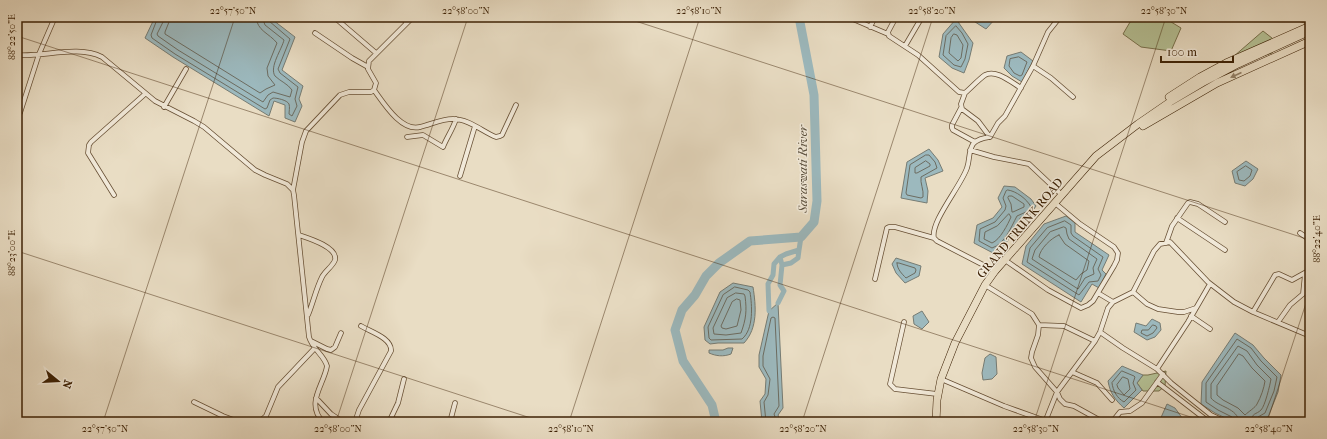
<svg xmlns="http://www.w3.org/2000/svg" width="1327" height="439" font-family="'IM FELL French Canon',serif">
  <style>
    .green { fill: #b5c195; stroke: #78704c }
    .water { fill: #9cb9be; stroke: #767c74 }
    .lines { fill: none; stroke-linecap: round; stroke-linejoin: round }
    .shore { stroke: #6c6c61; stroke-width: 1 }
    .canal { stroke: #9cb9be; stroke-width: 5 }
    .river { stroke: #9cb9be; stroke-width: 9 }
    .street-casing { stroke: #674f34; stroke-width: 5.5 }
    .highway-casing { stroke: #3c2004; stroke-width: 8 }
    .street { stroke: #f1e9d9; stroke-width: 4 }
    .highway { stroke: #e9ddc4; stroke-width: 7 }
    .oneway { fill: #927e64 }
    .ticks { fill: none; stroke: #3c2004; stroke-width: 1; stroke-opacity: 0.45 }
    .labels { text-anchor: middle; stroke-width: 3; stroke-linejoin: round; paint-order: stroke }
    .street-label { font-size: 12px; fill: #3c2004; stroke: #f1e9d9 }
    .water-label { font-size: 13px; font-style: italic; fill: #594e3c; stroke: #f1e9d9 }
    .neatline { fill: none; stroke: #3c2004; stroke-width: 1.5 }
    .ticks-label { font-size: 10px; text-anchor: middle; fill: #3c2004 }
  </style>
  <rect width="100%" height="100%" fill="#e9ddc4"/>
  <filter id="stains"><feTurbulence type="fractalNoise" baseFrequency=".005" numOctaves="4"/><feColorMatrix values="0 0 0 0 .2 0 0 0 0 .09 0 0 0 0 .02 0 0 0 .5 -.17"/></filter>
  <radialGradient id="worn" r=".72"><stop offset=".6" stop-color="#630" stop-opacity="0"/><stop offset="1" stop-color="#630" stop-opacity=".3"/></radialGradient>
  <path class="green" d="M 1133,17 L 1163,17 L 1181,28 L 1171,51 L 1141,47 L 1123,34 Z
    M 1263,31 L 1277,42 L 1272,53 L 1251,60 L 1233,57 Z
    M 1166,371 L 1165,386 L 1159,391 L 1143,391 L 1137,383 L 1143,375 L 1148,375 Z"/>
  <path class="water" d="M 155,17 L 269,17 L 295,37 L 282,70 L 303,86 L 299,99 L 302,106 L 295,122 L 285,118 L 285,105 L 274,101 L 269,116 L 173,57 L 145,38 Z
    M 970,17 L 993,17 L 995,19 L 986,29 L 972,20 Z
    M 956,19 L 973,43 L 969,60 L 964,73 L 952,68 L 939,57 L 943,34 Z
    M 1021,52 L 1033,61 L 1022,82 L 1012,76 L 1004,68 L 1007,56 Z
    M 929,149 L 938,160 L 943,171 L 925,178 L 928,191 L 927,203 L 901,198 L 907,162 Z
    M 1246,161 L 1258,169 L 1253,179 L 1245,186 L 1235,183 L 1232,171 Z
    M 1004,186 L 1015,187 L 1031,199 L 1036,206 L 1029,216 L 1020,218 L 1016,230 L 1002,248 L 993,253 L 974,243 L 977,225 L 993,218 L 1002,207 L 998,198 Z
    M 1066,216 L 1075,223 L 1075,232 L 1109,255 L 1102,270 L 1106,274 L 1099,288 L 1092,284 L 1081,302 L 1022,264 L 1026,246 L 1044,224 Z
    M 896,258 L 921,266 L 919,276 L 905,283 L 896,273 L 892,264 Z
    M 733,283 L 753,287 C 756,306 758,328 744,343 L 718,343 L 710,344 L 705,340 L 704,327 L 720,292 Z
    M 778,303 L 783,408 L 778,415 L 781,422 L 762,422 L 760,401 L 765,394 L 766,379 L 759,367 L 759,355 L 769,311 Z
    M 922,311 L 929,322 L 922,329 L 914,324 L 913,316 Z
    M 1152,319 L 1160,323 L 1161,330 L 1155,337 L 1147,340 L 1134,332 L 1136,323 L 1146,326 Z
    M 1235,333 L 1253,345 L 1264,358 L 1281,375 L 1278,392 L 1268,417 L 1257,422 L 1234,422 L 1215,413 L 1201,404 L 1202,382 Z
    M 728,348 L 733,348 L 731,354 C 723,357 716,356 709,353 L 709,350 L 723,350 Z
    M 990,354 L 996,357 L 997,374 L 992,379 L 983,380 L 982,373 L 985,358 Z
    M 1122,366 L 1143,375 L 1137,383 L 1142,390 L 1124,408 C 1115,400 1110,393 1108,381 Z
    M 1167,404 L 1175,408 L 1185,422 L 1159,422 Z"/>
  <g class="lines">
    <path class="shore" d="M 158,17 L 151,35 L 152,38 L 175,54 L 265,109 L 267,108 L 270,100 L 273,98 C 277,98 287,100 289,104 C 290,107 289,112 289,114 L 292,116 L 297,106 L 295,99 L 298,87 L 280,73 L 278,69 L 290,39 L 269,21 L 268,17
      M 163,17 L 163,22 L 157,34 L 158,36 L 178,50 L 263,102 L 268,95 L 273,92 L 290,97 L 292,90 C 288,84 280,81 275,76 C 269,67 282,49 284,40 L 265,25 L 262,17
      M 169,17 L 169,22 L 165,32 L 165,34 L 260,93 L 266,89 L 275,85 L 268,76 L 267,68 L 277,43 C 269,33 257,31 256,17
      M 956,26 L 962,33 L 968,44 L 965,59 L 961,67 L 954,65 L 943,55 L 946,36 Z
      M 954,34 L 957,35 L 963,45 L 961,58 L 958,61 L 949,53 L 951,38 Z
      M 1019,57 L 1027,62 L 1022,75 L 1020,76 L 1014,73 L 1009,66 L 1010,59 Z
      M 926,155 L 929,155 L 935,162 L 937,168 L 921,177 C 920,183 924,190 923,197 L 921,198 L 907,195 L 906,193 L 910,165 Z
      M 926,161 L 930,164 L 930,166 L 917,173 L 915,173 L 915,168 Z
      M 1246,166 L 1252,170 L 1250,176 L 1244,181 L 1239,180 L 1237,172 Z
      M 1008,190 C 1016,191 1027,199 1031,207 L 1026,212 L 1017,216 C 1011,227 1005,244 992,248 L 979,241 L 980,229 L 995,222 L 1005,210 L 1006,206 L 1003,198 L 1006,191 Z
      M 1009,196 L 1012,196 L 1024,204 L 1024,207 L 1013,212 L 1012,212 L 1011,204 L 1008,198 Z
      M 1009,214 L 1011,217 C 1008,224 1000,240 992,243 L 984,239 L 985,232 L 997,226 Z
      M 1065,221 L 1071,225 L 1071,233 L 1073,236 L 1103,257 L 1098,269 L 1101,275 L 1098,281 L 1089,282 L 1079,295 L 1027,262 L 1030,248 L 1047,228 Z
      M 1064,227 L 1066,228 L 1067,234 L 1069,239 L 1097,259 L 1093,268 L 1094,274 L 1085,278 L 1078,289 L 1032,259 L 1035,250 L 1050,232 Z
      M 1059,235 L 1065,244 L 1089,261 L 1087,270 L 1081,274 L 1076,280 L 1039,257 C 1040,249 1051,238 1059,235 Z
      M 897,263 L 899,263 L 915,268 L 916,270 L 915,273 L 906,278 C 902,274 897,269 897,263 Z
      M 735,287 L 748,290 L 750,292 C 752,305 754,329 742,339 L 711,340 L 709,338 L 708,327 L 723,295 Z
      M 736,293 L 744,294 L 745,296 C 747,311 746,319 741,333 L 726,335 L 714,334 L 713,328 L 727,298 Z
      M 737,299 L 740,300 L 741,310 L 737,326 L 726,329 L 722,328 L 721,326 L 732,302 Z
      M 1153,325 L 1156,326 L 1157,328 L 1153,333 L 1147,336 L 1141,333 L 1142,330 L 1148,330 Z
      M 1239,354 L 1243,356 L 1252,368 L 1265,381 C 1264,388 1261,397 1257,404 C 1256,407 1248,412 1245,415 L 1238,408 L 1223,400 L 1217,395 L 1217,386 Z
      M 1122,371 L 1134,376 L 1135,377 L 1133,383 L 1136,390 L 1124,402 C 1117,398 1113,391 1112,383 Z
      M 1123,377 L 1128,379 L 1130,389 L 1124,395 L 1118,388 L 1117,385 Z
      M 766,422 L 764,402 L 768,395 L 770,379 L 763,366 L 763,356 L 771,318 L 773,317 L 775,318 L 779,406 L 774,414 L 777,422
      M 1234,422 L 1232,417 L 1218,410 L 1206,402 L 1206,383 L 1237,339 L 1251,348 L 1261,361 L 1277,377 L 1274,391 L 1265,413 L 1258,417 L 1256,422
      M 1239,422 C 1238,408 1218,407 1211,398 L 1211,384 L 1238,346 L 1247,351 L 1257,365 L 1271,379 C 1270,385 1265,406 1261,410 C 1256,415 1252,412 1251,422"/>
    <path class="canal" d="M 782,265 L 791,263 L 798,258 L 799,250
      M 778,303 L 784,291 L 780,285 L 782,265 L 780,257
      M 769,311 L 768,284 L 773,275 L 774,264 L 780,257 L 786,254 L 799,250 L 801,237"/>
    <path class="river" d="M 716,422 L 712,405 L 683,361 L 675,330 L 682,310 L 695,295 L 706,276 L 719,263 L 750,241 L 801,237 L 814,222 L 817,201 L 814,95 L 799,17"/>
    <defs>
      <path id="street" d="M 334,17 L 376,53
        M 402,17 L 407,23
        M 848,17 L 888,34
        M 896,17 L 888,32 L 889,36 L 918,55 L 959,92 L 965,93 C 972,87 978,80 985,75 C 996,69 1011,82 1021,88
        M 870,27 L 875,17
        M 315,33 L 352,58 L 368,67
        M 905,46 L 922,17
        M 17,55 C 44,57 78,45 102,57 L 155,101 L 194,121 L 204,127 L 255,170 L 265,175 L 287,184 L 293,190 L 294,195 L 309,337 C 313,350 324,355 327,366 C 324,385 305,403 323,422
        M 1033,66 L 1051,78 L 1073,97
        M 374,90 C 383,102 401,132 420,127 C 432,124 441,119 453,119 C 469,119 483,132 496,137 L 500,136 L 502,135 L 516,105
        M 965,93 L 961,104 L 962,109 L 978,121 L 990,137
        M 164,107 L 186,69
        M 961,108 L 952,125 L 952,128 L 953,130 L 975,142
        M 20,113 L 39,54 L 55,17
        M 407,137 L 423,135 L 443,147 C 447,137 453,129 456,119
        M 970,150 L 994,157 L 1029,164 L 1062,195
        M 460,176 L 475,126
        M 293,190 L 302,142 L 306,131 L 340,95 L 349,92 L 371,92 L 374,90 L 376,83 L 368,69 L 369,61 L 413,17
        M 114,195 L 88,153 L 89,145 L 91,142 L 145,94
        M 1177,218 L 1225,250
        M 1300,233 L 1310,240
        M 299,235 C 308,238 338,247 335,260 C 333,266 325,271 322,277 C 316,289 313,303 308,315
        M 1166,243 L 1172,226 L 1188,203 L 1190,202 L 1198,204 L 1225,222
        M 1005,260 L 1048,290 L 1081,308 L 1088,305 L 1093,301 L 1114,266 L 1117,260 L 1118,253 L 1114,247 L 1080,224 L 1055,203
        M 995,271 L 937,241 L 934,238 C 930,222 961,186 967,168 C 970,160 968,152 973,144 C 977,139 984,138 990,137 L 998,123 L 1005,116 L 1033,66 L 1048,32 L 1060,17
        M 875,279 L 887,228 L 889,227 L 895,227 L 934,238
        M 985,285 L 1032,314 L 1039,325 L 1038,335 L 1032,352 L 1031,358 L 1035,367 L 1057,392 L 1060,399 L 1065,404 L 1074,406 L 1103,422
        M 1133,292 L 1147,304 L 1158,309 L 1178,312 L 1184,312 L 1196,308
        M 1098,293 L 1113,302
        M 1253,312 L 1310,336
        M 1191,316 L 1210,329
        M 904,322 L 890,384 L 895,389 L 937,394
        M 1278,322 L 1290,305 L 1303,294 L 1305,274
        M 1039,325 L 1064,326 L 1095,341
        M 1100,332 L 1123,348 L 1157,369 L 1171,383 L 1211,415 L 1226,422
        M 311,341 L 327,349 L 331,350 L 335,347 L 341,333
        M 1157,369 L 1188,322 L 1210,284
        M 1072,372 L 1097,383 L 1112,400
        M 941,379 L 1004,406 L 1046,421
        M 1157,382 L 1209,422
        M 316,398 L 331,414 L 343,422
        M 194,402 L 223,416 L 239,422
        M 259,422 L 266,416 L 278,387 L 314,349
        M 355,422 L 359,410 L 391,351 C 392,338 371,332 361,326
        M 389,422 L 398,403 L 404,379
        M 450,422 L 455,403
        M 1045,422 L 1057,392 L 1095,341 L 1100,332 L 1108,308 L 1113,302 L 1133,292 L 1154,251 L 1160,244 L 1170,242 L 1208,282 L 1234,302 L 1253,312 L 1275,275 L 1279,274 L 1292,280 L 1310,270
        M 1112,422 L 1120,412 L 1130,411 L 1142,403 L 1163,374"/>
      <path id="highway" d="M 1169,97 L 1200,77 L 1226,63 L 1310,26
        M 1143,126 L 1217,83 L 1310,41
        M 936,422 L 937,400 L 941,379 L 955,343 L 985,285 L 995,271 L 1096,156 L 1138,124 L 1170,102 L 1202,83 L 1238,64 L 1310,31"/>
    </defs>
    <use href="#street" class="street-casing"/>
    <use href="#highway" class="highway-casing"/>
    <use href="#street" class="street"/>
    <use href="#highway" class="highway"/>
  </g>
  <defs><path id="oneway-solid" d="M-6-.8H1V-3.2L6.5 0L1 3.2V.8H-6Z"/></defs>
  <use class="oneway" href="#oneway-solid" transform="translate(1236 75) rotate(156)"/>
  <path class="ticks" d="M 623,17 L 1310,240M 1287,17 L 1310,25M 17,36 L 1206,422M 17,251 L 543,422M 103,422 L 235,17M 336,422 L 468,17M 569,422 L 700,17M 802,422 L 933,17M 1034,422 L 1166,17M 1267,422 L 1310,291"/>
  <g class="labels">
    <g class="street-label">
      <text transform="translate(1020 228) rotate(-50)" y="4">GRAND TRUNK ROAD</text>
    </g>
    <g class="water-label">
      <text transform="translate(802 169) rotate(-90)" y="5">Saraswati River</text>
    </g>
  </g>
  <rect width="1327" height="439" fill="none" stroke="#e9ddc4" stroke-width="44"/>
  <g transform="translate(58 381) rotate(108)" stroke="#f1e9d9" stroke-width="3" paint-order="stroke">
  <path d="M0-3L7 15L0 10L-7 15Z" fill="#3c2004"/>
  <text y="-6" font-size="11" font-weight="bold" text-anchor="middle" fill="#3c2004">N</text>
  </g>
  <path d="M1161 56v6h72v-6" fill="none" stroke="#3c2004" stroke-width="2"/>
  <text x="1167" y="56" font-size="12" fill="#3c2004" stroke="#f1e9d9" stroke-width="3" paint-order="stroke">100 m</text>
  <rect x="22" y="22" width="1283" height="395" class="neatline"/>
  <g class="ticks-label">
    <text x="233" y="14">22°57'50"N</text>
    <text x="466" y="14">22°58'00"N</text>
    <text x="699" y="14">22°58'10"N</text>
    <text x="932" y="14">22°58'20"N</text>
    <text x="1164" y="14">22°58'30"N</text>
    <text transform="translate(11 37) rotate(-90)" y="4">88°22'50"E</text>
    <text transform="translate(1316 239) rotate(-90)" y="4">88°22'40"E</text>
    <text transform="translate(11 253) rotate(-90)" y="4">88°23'00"E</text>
    <text x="105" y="432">22°57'50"N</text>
    <text x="338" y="432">22°58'00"N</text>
    <text x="571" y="432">22°58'10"N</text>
    <text x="803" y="432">22°58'20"N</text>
    <text x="1036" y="432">22°58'30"N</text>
    <text x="1269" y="432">22°58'40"N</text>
  </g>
  <rect width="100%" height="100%" filter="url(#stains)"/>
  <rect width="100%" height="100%" fill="url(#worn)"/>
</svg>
